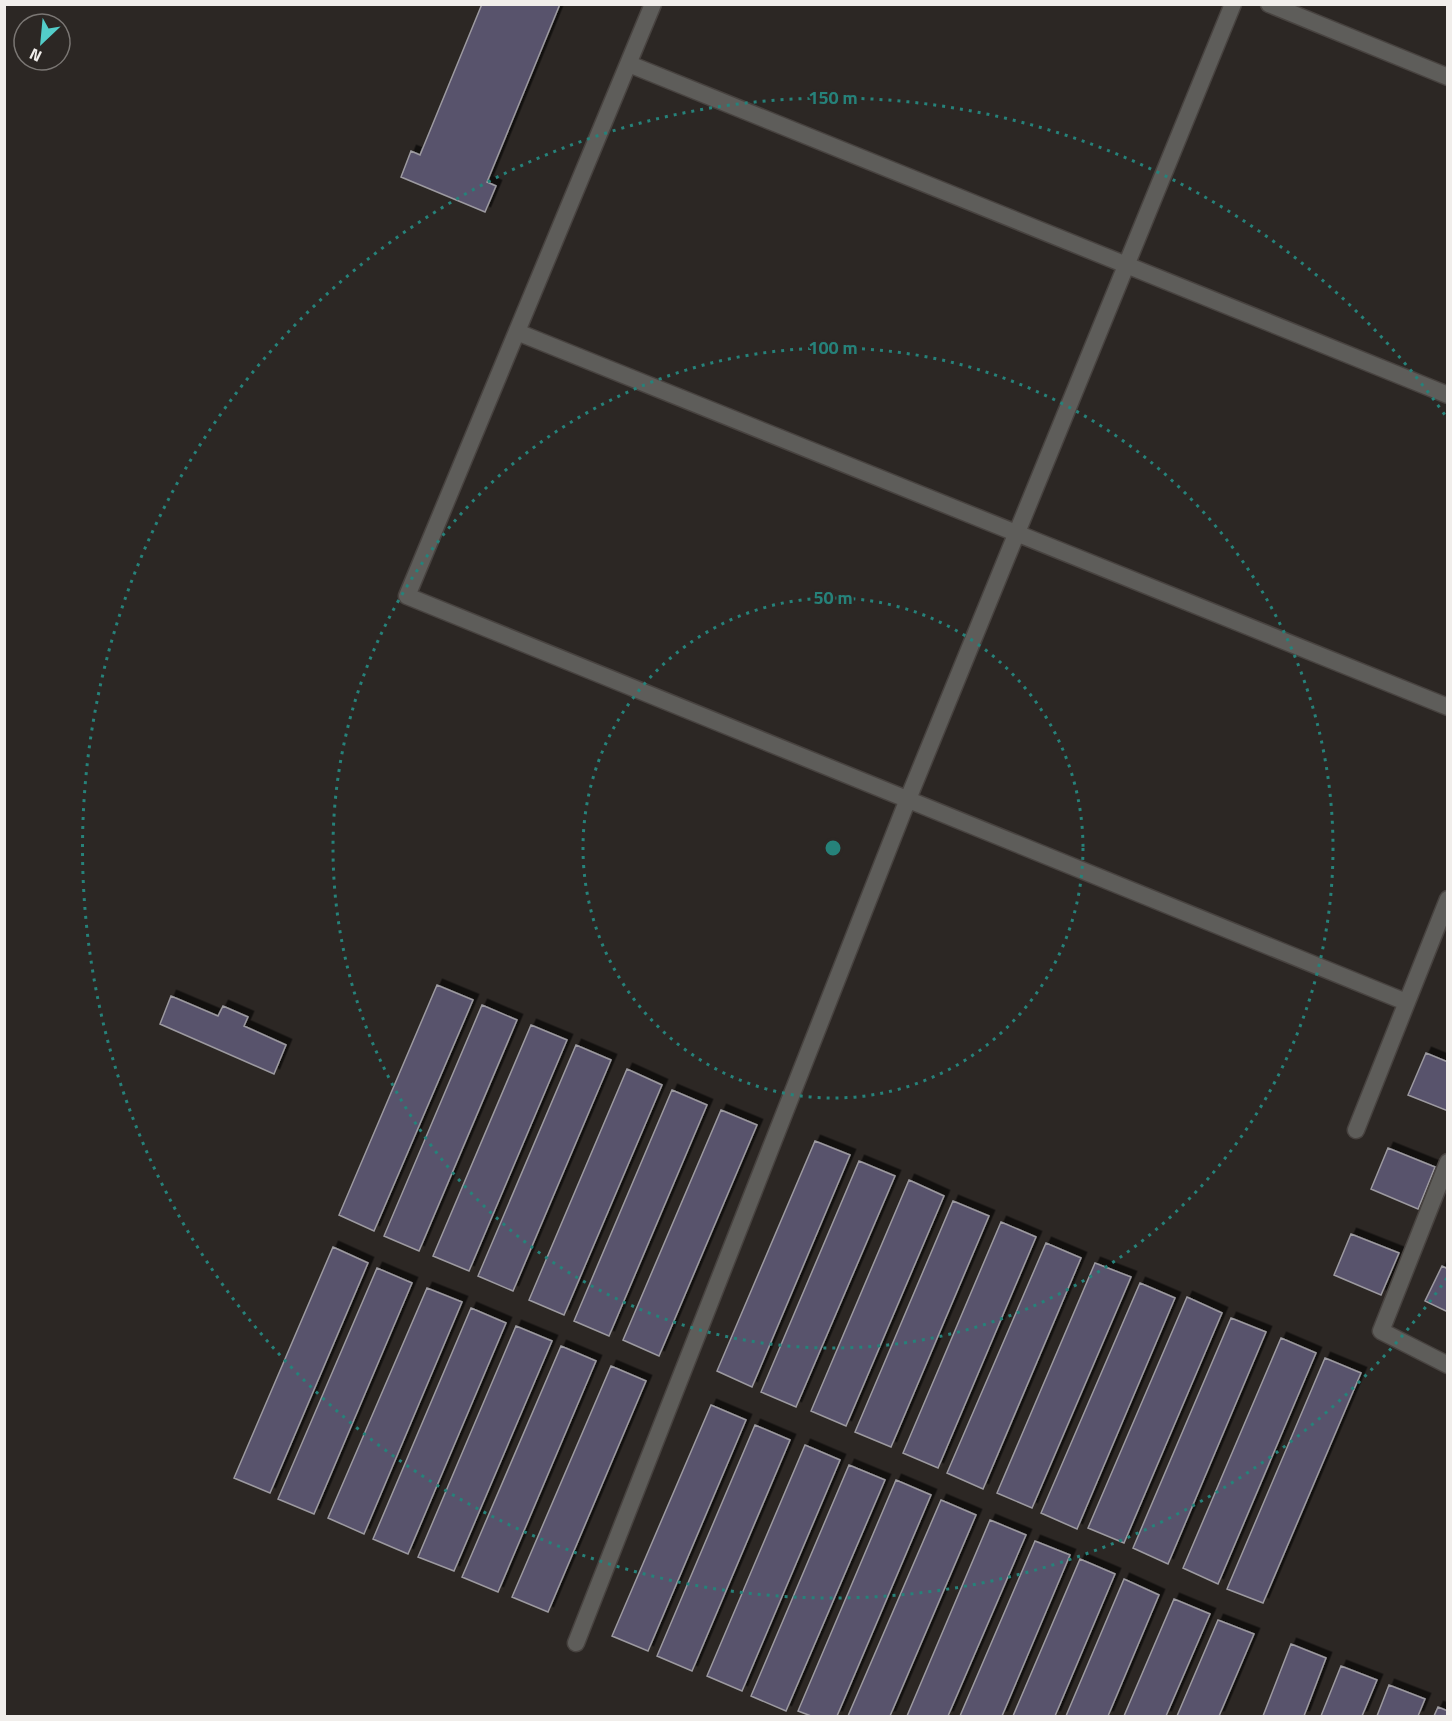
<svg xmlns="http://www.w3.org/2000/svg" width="1452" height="1721" font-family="'Titillium Web',sans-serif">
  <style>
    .building { fill: #59526c; stroke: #9c9aa0; stroke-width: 1.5; filter: url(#shadow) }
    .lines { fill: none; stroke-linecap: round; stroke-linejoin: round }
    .service-casing { stroke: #484340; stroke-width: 19 }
    .minor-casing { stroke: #484340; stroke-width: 19 }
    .service { stroke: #5e5d5a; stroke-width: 16 }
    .minor { stroke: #5e5d5a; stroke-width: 16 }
    .ring { fill: none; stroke: #26827a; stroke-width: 3; stroke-dasharray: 3 6 }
    .centre { fill: #26827a; stroke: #2c2724; stroke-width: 3 }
    .ring-label { font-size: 18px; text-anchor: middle; font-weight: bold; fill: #26827a; stroke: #2c2724; stroke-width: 4.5; stroke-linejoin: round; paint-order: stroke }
  </style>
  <defs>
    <filter id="shadow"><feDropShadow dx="5.5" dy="-5.5" stdDeviation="0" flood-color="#0009"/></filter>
  </defs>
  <rect width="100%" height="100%" fill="#2c2724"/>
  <path class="building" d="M 482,4 L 560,4 L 487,182 L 496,186 L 485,212 L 401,177 L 411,151 L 420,155 Z
    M 437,985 L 473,1000 L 374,1231 L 339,1215 Z
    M 171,996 L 218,1016 L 223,1006 L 248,1017 L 244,1026 L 286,1045 L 274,1074 L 160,1024 Z
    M 482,1005 L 517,1020 L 419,1251 L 384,1236 Z
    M 531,1025 L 567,1040 L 469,1271 L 433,1256 Z
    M 576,1045 L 611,1060 L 513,1291 L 478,1276 Z
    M 1426,1053 L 1448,1062 L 1448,1111 L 1408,1095 Z
    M 627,1069 L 662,1085 L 564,1315 L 529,1300 Z
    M 672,1090 L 707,1105 L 609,1336 L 574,1321 Z
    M 721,1110 L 757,1125 L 659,1356 L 623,1340 Z
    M 815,1141 L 850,1155 L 752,1387 L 717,1371 Z
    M 1388,1148 L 1435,1167 L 1418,1209 L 1371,1189 Z
    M 859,1161 L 895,1176 L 796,1407 L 761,1392 Z
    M 909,1180 L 944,1196 L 846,1426 L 811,1411 Z
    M 953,1201 L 989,1216 L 891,1447 L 855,1432 Z
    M 1001,1222 L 1036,1237 L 938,1468 L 903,1453 Z
    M 1351,1234 L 1399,1253 L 1381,1295 L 1334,1275 Z
    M 1046,1243 L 1081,1258 L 983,1489 L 947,1473 Z
    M 333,1247 L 368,1263 L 270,1493 L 234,1478 Z
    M 1095,1263 L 1131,1277 L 1032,1508 L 997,1493 Z
    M 1442,1266 L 1448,1269 L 1448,1312 L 1425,1301 Z
    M 377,1268 L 412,1283 L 314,1514 L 278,1499 Z
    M 1140,1283 L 1175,1298 L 1077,1529 L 1041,1513 Z
    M 427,1288 L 462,1302 L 364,1534 L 328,1518 Z
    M 1187,1297 L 1222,1313 L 1124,1543 L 1088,1528 Z
    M 471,1308 L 506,1323 L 408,1554 L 373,1539 Z
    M 1231,1318 L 1266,1332 L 1168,1564 L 1133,1548 Z
    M 516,1326 L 552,1341 L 454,1571 L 418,1557 Z
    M 1281,1338 L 1316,1353 L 1218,1584 L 1183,1568 Z
    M 561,1346 L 596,1361 L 498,1592 L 462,1577 Z
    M 1325,1358 L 1361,1373 L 1263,1603 L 1227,1589 Z
    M 611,1366 L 646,1381 L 548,1612 L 512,1597 Z
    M 711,1405 L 746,1420 L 648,1651 L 612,1636 Z
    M 755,1425 L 790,1440 L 692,1671 L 657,1656 Z
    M 805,1445 L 840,1460 L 742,1691 L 707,1676 Z
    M 849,1465 L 885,1480 L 786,1711 L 751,1696 Z
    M 896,1480 L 931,1495 L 837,1716 L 811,1716 L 798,1711 Z
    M 941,1500 L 976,1515 L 890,1716 L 848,1716 Z
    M 990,1520 L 1026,1535 L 948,1716 L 907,1716 Z
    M 1035,1541 L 1070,1555 L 1002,1716 L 960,1716 Z
    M 1080,1559 L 1115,1574 L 1055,1716 L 1013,1716 Z
    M 1124,1579 L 1159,1595 L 1108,1716 L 1066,1716 Z
    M 1174,1599 L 1210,1614 L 1166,1716 L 1124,1716 Z
    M 1218,1620 L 1254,1634 L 1219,1716 L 1177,1716 Z
    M 1291,1644 L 1326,1658 L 1304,1716 L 1263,1716 Z
    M 1341,1666 L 1377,1680 L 1362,1716 L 1321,1716 Z
    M 1389,1685 L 1425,1699 L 1418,1716 L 1377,1716 Z
    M 1438,1707 L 1448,1711 L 1448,1716 L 1434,1716 Z"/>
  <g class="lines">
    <defs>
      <path id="service" d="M 653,4 L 407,596 L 1406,1002
        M 1269,4 L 1448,77
        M 629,64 L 1448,395
        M 517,332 L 1448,707
        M 1356,1130 L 1448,899
        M 576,1643 L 908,799 L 1233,4"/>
      <path id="minor" d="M 1448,1162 L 1381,1331 L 1448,1365"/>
    </defs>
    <use href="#service" class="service-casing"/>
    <use href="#minor" class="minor-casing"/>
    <use href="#service" class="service"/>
    <use href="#minor" class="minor"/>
  </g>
  <g class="ring">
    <circle cx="833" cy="848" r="250"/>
    <circle cx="833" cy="848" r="500"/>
    <path d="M1447 1278A750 750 0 1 1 1447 418"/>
  </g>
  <circle cx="833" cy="848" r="9" class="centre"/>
  <g class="ring-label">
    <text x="833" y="104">150 m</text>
    <text x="833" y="354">100 m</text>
    <text x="833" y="604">50 m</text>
  </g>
  <rect width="1452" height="1721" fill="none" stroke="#f1eeeb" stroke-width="12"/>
  <g transform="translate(42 42) rotate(206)"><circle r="28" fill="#2c2724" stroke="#7b7774" stroke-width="1.5"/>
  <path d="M0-4.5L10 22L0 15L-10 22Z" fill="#53cdc9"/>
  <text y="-9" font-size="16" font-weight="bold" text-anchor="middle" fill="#f1eeeb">N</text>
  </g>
</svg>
